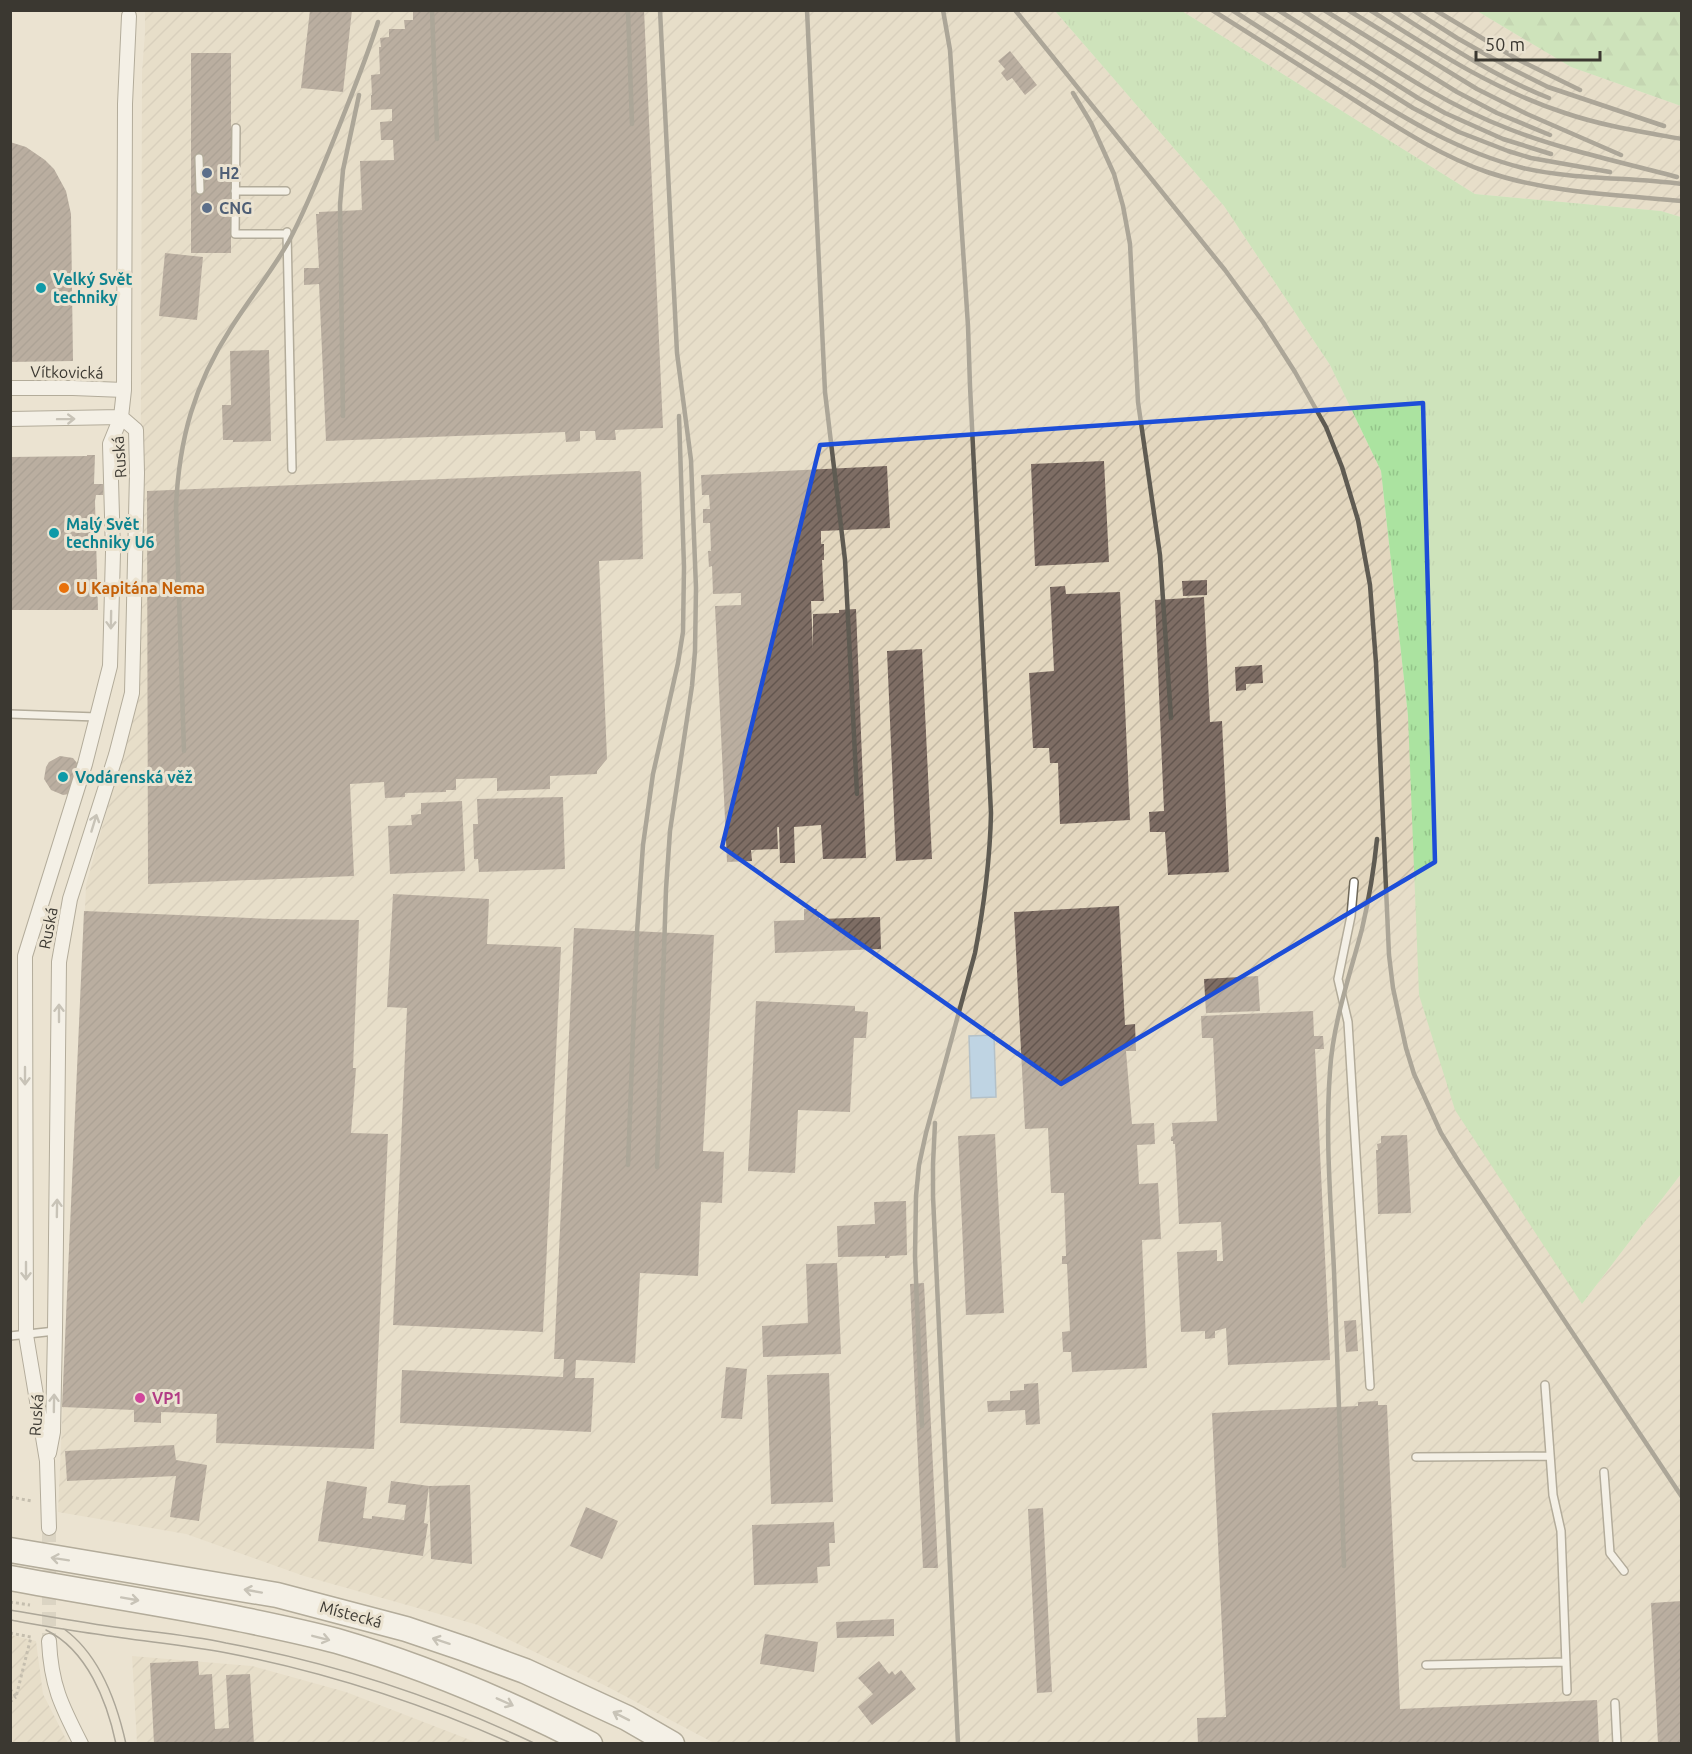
<svg xmlns="http://www.w3.org/2000/svg" width="1692" height="1754" font-family="Ubuntu,sans-serif">
  <style>
    .industrial { fill: url(#industrial-furrows) }
    .grass { fill: url(#grass-tufts) }
    .forest { fill: url(#forest-firs) }
    .water { fill: #8ac0f8; stroke: #7297bc; stroke-width: 1.5 }
    .building { fill: url(#building-hatch) }
    .lines { fill: none; stroke-linecap: round; stroke-linejoin: round }
    .street-tunnel { stroke: #c8c1b1; stroke-width: 14; stroke-dasharray: 14 7; stroke-linecap: butt }
    .lane-casing { stroke: #6f6858; stroke-width: 10 }
    .street-casing { stroke: #6f6858; stroke-width: 16 }
    .highway-casing { stroke: #6f6858; stroke-width: 27 }
    .path { stroke: #979184; stroke-width: 3; stroke-dasharray: 3 3; stroke-linecap: butt }
    .lane { stroke: #fff; stroke-width: 7 }
    .street { stroke: #fff; stroke-width: 14 }
    .highway { stroke: #fff; stroke-width: 24 }
    .tram { stroke: #5f5b52; stroke-width: 1.5 }
    .rail { stroke: #5f5b52; stroke-width: 4.5 }
    .oneway { stroke: #9d9c98 }
    .marked { fill: none; stroke: #1d4ed8; stroke-width: 4.5; stroke-linejoin: round }
    .service-dot { fill: #5c6f8a; stroke: #ebe3d1; stroke-width: 2 }
    .culture-dot { fill: #0f9aa8; stroke: #ebe3d1; stroke-width: 2 }
    .food-dot { fill: #e8710a; stroke: #ebe3d1; stroke-width: 2 }
    .hotel-dot { fill: #d1479c; stroke: #ebe3d1; stroke-width: 2 }
    .labels { text-anchor: middle; stroke-width: 6; stroke-linejoin: round; paint-order: stroke }
    .service-label { font-size: 16px; font-weight: bold; fill: #4e5e75; stroke: #ebe3d1; text-anchor: start }
    .culture-label { font-size: 16px; font-weight: bold; fill: #0d838f; stroke: #ebe3d1; text-anchor: start }
    .street-label { font-size: 16px; fill: #3b3831; stroke: #ebe3d1 }
    .food-label { font-size: 16px; font-weight: bold; fill: #c56008; stroke: #ebe3d1; text-anchor: start }
    .hotel-label { font-size: 16px; font-weight: bold; fill: #b23c85; stroke: #ebe3d1; text-anchor: start }
  </style>
  <defs>
    <pattern id="industrial-furrows" width="10" height="10" patternUnits="userSpaceOnUse" patternTransform="scale(1.5)"><rect width="10" height="10" fill="#e3d7bf"/><path d="M-1 1l2-2M0 10L10 0M9 11l2-2" fill="none" stroke="#c4b9a5"/></pattern>
    <pattern id="grass-tufts" width="24" height="20" patternUnits="userSpaceOnUse" patternTransform="scale(1.5)"><rect width="24" height="20" fill="#abe3a0"/><path d="M3 7l-1-3M5 7V3M7 7l1-3M15 17l-1-3M17 17v-4M19 17l1-3" fill="none" stroke="#94c48a"/></pattern>
    <pattern id="forest-firs" width="22" height="20" patternUnits="userSpaceOnUse" patternTransform="scale(1.5)"><rect width="22" height="20" fill="#abe3a0"/><path d="M5 1l3.5 6h-7zM16 11l3.5 6h-7z" fill="#94c48a"/></pattern>
    <pattern id="building-hatch" width="6" height="6" patternUnits="userSpaceOnUse" patternTransform="scale(1.5)"><rect width="6" height="6" fill="#7e6d64"/><path d="M-1 1l2-2M0 6l6-6M5 7l2-2" fill="none" stroke="#63564f"/></pattern>
  </defs>
  <rect width="100%" height="100%" fill="#ebe3d1"/>
  <path class="industrial" d="M 145,11 L 1055,11 L 1224,206 L 1330,365 L 1381,471 L 1408,716 L 1582,1304 L 1681,1174 L 1681,1743 L 714,1743 L 604,1685 L 478,1625 L 304,1576 L 186,1534 L 58,1512 L 86,885 L 140,690 L 142,72 L 145,33 Z
    M 1182,11 L 1477,11 L 1571,67 L 1681,106 L 1681,217 L 1661,211 L 1475,194 Z
    M 11,1635 L 36,1641 L 43,1694 L 68,1743 L 11,1743 Z
    M 132,1656 L 252,1666 L 346,1692 L 478,1743 L 137,1743 Z"/>
  <path class="grass" d="M 1055,11 L 1182,11 L 1475,194 L 1661,211 L 1681,217 L 1681,1174 L 1582,1304 L 1455,1110 L 1419,995 L 1408,716 L 1381,471 L 1330,365 L 1224,206 Z"/>
  <path class="forest" d="M 1477,11 L 1681,11 L 1681,106 L 1571,67 Z"/>
  <path class="water" d="M 994,1035 L 996,1097 L 971,1098 L 969,1036 Z"/>
  <path class="building" d="M 310,10 L 352,10 L 343,92 L 301,88 Z
    M 413,10 L 644,10 L 663,428 L 615,430 L 616,440 L 596,440 L 595,431 L 580,431 L 580,441 L 566,442 L 565,432 L 326,441 L 319,284 L 304,285 L 304,268 L 319,268 L 316,214 L 319,214 L 319,212 L 362,210 L 360,161 L 394,160 L 393,140 L 381,140 L 380,122 L 392,121 L 392,109 L 371,110 L 371,95 L 372,95 L 371,75 L 380,74 L 379,47 L 381,47 L 380,38 L 389,37 L 389,29 L 405,29 L 404,20 L 413,20 Z
    M 1010,51 L 1037,85 L 1025,95 L 1012,78 L 1007,81 L 1001,73 L 1005,69 L 998,61 Z
    M 191,53 L 231,53 L 231,253 L 191,253 Z
    M 10,142 L 26,147 L 45,160 L 54,169 L 66,191 L 71,214 L 73,361 L 10,362 Z
    M 165,253 L 203,257 L 197,320 L 159,316 Z
    M 269,350 L 271,441 L 233,442 L 233,440 L 223,440 L 222,405 L 231,405 L 230,351 Z
    M 87,455 L 95,455 L 94,484 L 103,484 L 103,495 L 96,495 L 95,501 L 98,610 L 10,610 L 10,457 L 87,456 Z
    M 1104,461 L 1109,562 L 1035,566 L 1031,464 Z
    M 887,466 L 890,528 L 821,531 L 821,544 L 824,544 L 824,560 L 822,560 L 824,601 L 811,601 L 813,649 L 813,614 L 839,613 L 839,610 L 856,609 L 866,858 L 823,859 L 821,825 L 794,827 L 795,863 L 780,863 L 779,827 L 777,827 L 778,849 L 751,850 L 752,861 L 727,862 L 715,606 L 741,605 L 741,593 L 713,594 L 712,566 L 709,567 L 708,551 L 711,551 L 710,523 L 703,523 L 703,509 L 710,509 L 709,495 L 702,495 L 701,475 Z
    M 639,471 L 641,472 L 642,507 L 643,559 L 599,561 L 607,759 L 597,771 L 597,774 L 550,776 L 550,789 L 497,791 L 497,778 L 456,779 L 456,790 L 446,790 L 446,792 L 405,793 L 405,797 L 385,798 L 384,782 L 350,784 L 354,876 L 148,884 L 147,491 Z
    M 1207,580 L 1207,595 L 1183,596 L 1182,581 Z
    M 1065,586 L 1066,594 L 1120,592 L 1130,820 L 1060,824 L 1058,763 L 1050,763 L 1049,748 L 1033,748 L 1029,673 L 1054,671 L 1050,587 Z
    M 1204,597 L 1210,722 L 1222,721 L 1229,872 L 1168,875 L 1165,832 L 1150,832 L 1149,812 L 1164,811 L 1155,600 Z
    M 922,649 L 932,859 L 896,861 L 887,651 Z
    M 1262,665 L 1263,683 L 1246,684 L 1246,690 L 1236,691 L 1235,667 Z
    M 60,756 L 73,758 L 81,768 L 69,794 L 63,795 L 51,790 L 44,779 L 46,767 L 49,762 Z
    M 563,797 L 565,869 L 479,872 L 478,859 L 474,859 L 473,824 L 478,824 L 477,799 Z
    M 462,801 L 465,871 L 390,874 L 388,826 L 412,825 L 411,815 L 421,814 L 421,803 Z
    M 393,894 L 489,899 L 487,944 L 561,947 L 543,1332 L 393,1325 L 407,1008 L 387,1007 Z
    M 1119,906 L 1125,1025 L 1135,1024 L 1136,1051 L 1126,1051 L 1132,1124 L 1154,1123 L 1155,1144 L 1137,1145 L 1139,1184 L 1158,1183 L 1161,1239 L 1142,1240 L 1147,1368 L 1072,1372 L 1071,1352 L 1063,1352 L 1062,1332 L 1070,1331 L 1067,1264 L 1062,1264 L 1062,1256 L 1066,1256 L 1064,1193 L 1051,1193 L 1048,1128 L 1025,1129 L 1014,912 Z
    M 804,909 L 817,909 L 815,913 L 819,913 L 819,919 L 880,917 L 881,949 L 775,953 L 774,921 L 804,920 Z
    M 84,911 L 273,919 L 359,920 L 353,1068 L 356,1068 L 351,1133 L 388,1134 L 374,1449 L 216,1443 L 217,1414 L 161,1412 L 161,1423 L 134,1422 L 134,1410 L 62,1407 Z
    M 574,928 L 714,935 L 703,1151 L 724,1152 L 722,1203 L 701,1202 L 698,1276 L 640,1273 L 635,1363 L 576,1360 L 575,1378 L 594,1378 L 591,1432 L 400,1423 L 402,1370 L 563,1377 L 564,1359 L 554,1359 Z
    M 1258,976 L 1260,1011 L 1206,1013 L 1204,979 Z
    M 756,1001 L 855,1006 L 855,1011 L 868,1012 L 866,1038 L 854,1038 L 850,1112 L 798,1110 L 795,1173 L 748,1171 Z
    M 1313,1011 L 1314,1036 L 1323,1036 L 1324,1049 L 1315,1049 L 1330,1360 L 1228,1365 L 1226,1328 L 1215,1331 L 1215,1338 L 1205,1339 L 1205,1331 L 1181,1332 L 1177,1252 L 1217,1250 L 1217,1261 L 1223,1261 L 1221,1222 L 1179,1224 L 1175,1144 L 1173,1144 L 1173,1141 L 1171,1141 L 1171,1137 L 1173,1136 L 1172,1123 L 1217,1121 L 1213,1038 L 1202,1038 L 1201,1016 Z
    M 995,1134 L 1004,1313 L 966,1315 L 958,1136 Z
    M 1407,1135 L 1411,1213 L 1378,1214 L 1376,1150 L 1378,1150 L 1377,1144 L 1381,1143 L 1381,1136 Z
    M 906,1201 L 907,1255 L 890,1256 L 889,1258 L 885,1258 L 885,1256 L 838,1257 L 837,1226 L 875,1224 L 874,1202 Z
    M 837,1263 L 841,1354 L 763,1357 L 762,1326 L 808,1323 L 806,1264 Z
    M 924,1283 L 938,1568 L 923,1568 L 910,1284 Z
    M 1356,1320 L 1358,1351 L 1346,1352 L 1344,1321 Z
    M 726,1367 L 747,1369 L 742,1419 L 721,1418 Z
    M 829,1373 L 833,1502 L 771,1504 L 767,1375 Z
    M 1038,1383 L 1040,1424 L 1026,1425 L 1025,1410 L 988,1412 L 987,1401 L 1010,1400 L 1010,1391 L 1024,1390 L 1024,1384 Z
    M 1378,1401 L 1378,1405 L 1387,1405 L 1400,1709 L 1597,1700 L 1599,1744 L 1198,1744 L 1197,1718 L 1226,1717 L 1212,1413 L 1358,1406 L 1358,1402 Z
    M 174,1445 L 176,1460 L 207,1465 L 199,1521 L 170,1517 L 176,1476 L 67,1481 L 65,1451 Z
    M 327,1481 L 367,1487 L 363,1518 L 372,1519 L 372,1516 L 404,1520 L 406,1505 L 388,1503 L 391,1481 L 429,1486 L 424,1523 L 428,1524 L 423,1556 L 318,1541 Z
    M 470,1485 L 472,1564 L 431,1559 L 429,1486 Z
    M 586,1507 L 618,1521 L 602,1559 L 570,1546 Z
    M 1043,1508 L 1052,1692 L 1037,1693 L 1028,1509 Z
    M 834,1522 L 835,1543 L 829,1543 L 830,1566 L 817,1567 L 818,1583 L 754,1585 L 752,1525 Z
    M 1682,1601 L 1682,1744 L 1658,1744 L 1651,1603 Z
    M 894,1619 L 894,1636 L 837,1638 L 836,1622 Z
    M 765,1634 L 818,1642 L 814,1672 L 760,1664 Z
    M 198,1661 L 199,1675 L 212,1674 L 215,1729 L 229,1728 L 226,1675 L 250,1674 L 254,1744 L 154,1744 L 150,1663 Z
    M 879,1661 L 889,1674 L 892,1671 L 895,1675 L 901,1670 L 916,1689 L 872,1725 L 858,1707 L 873,1694 L 858,1678 Z"/>
  <g class="lines">
    <path class="street-tunnel" d="M 49,1528 L 49,1641"/>
    <defs>
      <path id="lane" d="M 236,128 L 235,234 L 287,234
        M 199,158 L 200,190
        M 235,191 L 286,191
        M 287,232 L 292,469
        M 10,714 L 97,717
        M 1354,882 L 1351,916 L 1338,979 L 1348,1022 L 1370,1386
        M 10,1336 L 55,1331
        M 1545,1385 L 1553,1495 L 1561,1531 L 1567,1691
        M 1416,1457 L 1550,1456
        M 1604,1472 L 1610,1553 L 1624,1571
        M 1426,1665 L 1566,1662
        M 1615,1703 L 1617,1744"/>
      <path id="street" d="M 10,388 L 73,388 L 124,390
        M 10,419 L 121,417
        M 49,1453 L 53,1432 L 55,1331 L 59,962 L 70,899 L 116,755 L 132,693 L 137,473 L 136,430 L 121,417
        M 49,1528 L 47,1461 L 26,1335 L 25,956 L 85,764 L 110,666 L 113,552 L 110,444 L 121,417 L 124,390 L 125,104 L 129,16
        M 49,1641 C 51,1685 61,1705 81,1744"/>
      <path id="highway" d="M 10,1550 L 277,1595 L 406,1629 L 465,1649 L 525,1671 L 627,1718 L 672,1744
        M 10,1578 C 85,1592 160,1603 235,1618 C 269,1625 304,1632 337,1641 C 426,1667 508,1702 590,1744"/>
    </defs>
    <use href="#lane" class="lane-casing"/>
    <use href="#street" class="street-casing"/>
    <use href="#highway" class="highway-casing"/>
    <path class="path" d="M 10,1497 L 32,1501
      M 10,1602 L 30,1605
      M 10,1633 L 31,1637 L 16,1697 L 10,1689
      M 10,1702 L 16,1697"/>
    <use href="#lane" class="lane"/>
    <use href="#street" class="street"/>
    <use href="#highway" class="highway"/>
    <path class="tram" d="M 10,1610 C 45,1616 79,1622 114,1627 C 151,1632 189,1635 226,1643 C 333,1663 437,1697 536,1744
      M 10,1620 C 39,1625 67,1630 96,1634 C 139,1641 183,1645 227,1653 C 325,1672 421,1703 513,1744
      M 64,1629 C 99,1654 117,1703 126,1744
      M 46,1630 C 87,1650 107,1701 116,1744"/>
    <path class="rail" d="M 432,10 L 437,139
      M 628,10 L 632,124
      M 807,10 L 825,392 L 845,560 L 857,794
      M 1015,10 L 1225,270 L 1263,322 L 1295,372 L 1326,427 L 1342,467 L 1358,520 L 1370,585 L 1376,663 L 1389,955 L 1393,988 L 1406,1048 L 1414,1074 L 1441,1133 L 1460,1164 L 1682,1497
      M 1212,10 C 1261,41 1310,72 1359,103 C 1400,129 1441,156 1487,172 C 1549,193 1617,195 1682,201
      M 1232,10 C 1271,35 1309,59 1348,83 C 1404,118 1459,152 1523,168 C 1576,180 1629,177 1682,184
      M 1257,10 L 1413,108 L 1459,132 L 1508,151 L 1531,158 L 1610,172
      M 1278,10 L 1418,98 L 1445,113 L 1503,139 L 1551,154
      M 1302,10 C 1369,52 1435,101 1509,129 C 1563,150 1621,162 1677,177
      M 1324,10 L 1457,92 L 1497,113 L 1550,135
      M 1348,10 L 1477,89 L 1527,114 L 1621,155
      M 1370,10 C 1433,50 1494,90 1565,113 C 1603,126 1643,132 1682,139
      M 1392,10 C 1443,42 1493,76 1549,98
      M 1413,10 L 1457,38 L 1510,68 L 1548,87 L 1664,126
      M 1435,10 L 1517,59 L 1580,90
      M 1073,93 L 1091,123 L 1114,174 L 1123,206 L 1130,244 L 1138,402 L 1160,555 L 1171,718
      M 343,416 L 340,205 L 343,170 L 359,95
      M 184,751 L 176,507 C 179,439 194,385 231,328 C 250,298 272,271 289,241 C 309,203 324,164 340,124 C 353,91 367,57 378,22
      M 935,1123 L 933,1164 L 933,1196 L 958,1744
      M 628,1165 L 637,932 L 643,845 L 653,774 L 678,663 L 683,632 L 684,567 L 679,416
      M 657,1167 L 666,889 L 670,831 L 692,686 L 695,651 L 696,588 L 691,460 L 677,353 L 660,10
      M 922,1426 L 915,1256 L 916,1196 L 919,1165 L 926,1133 L 975,953 C 984,906 990,861 991,813 L 970,386 L 968,326 L 950,50 L 943,10
      M 1344,1566 C 1341,1468 1338,1369 1334,1271 C 1331,1204 1325,1137 1330,1071 C 1333,1022 1350,975 1362,929 C 1369,899 1374,869 1377,839"/>
  </g>
  <defs><path id="oneway-shaft" d="M-6 0H5M1.5-3L5.5 0L1.5 3" fill="none" stroke-width="1.6" stroke-linecap="round" stroke-linejoin="round" transform="scale(1.5)"/></defs>
  <g class="oneway">
    <use href="#oneway-shaft" transform="translate(66 419) rotate(-1)"/>
    <use href="#oneway-shaft" transform="translate(111 620) rotate(91)"/>
    <use href="#oneway-shaft" transform="translate(94 823) rotate(-73)"/>
    <use href="#oneway-shaft" transform="translate(59 1013) rotate(-90)"/>
    <use href="#oneway-shaft" transform="translate(25 1076) rotate(90)"/>
    <use href="#oneway-shaft" transform="translate(57 1208) rotate(-89)"/>
    <use href="#oneway-shaft" transform="translate(26 1271) rotate(90)"/>
    <use href="#oneway-shaft" transform="translate(54 1403) rotate(-89)"/>
    <use href="#oneway-shaft" transform="translate(60 1559) rotate(-171)"/>
    <use href="#oneway-shaft" transform="translate(253 1591) rotate(-170)"/>
    <use href="#oneway-shaft" transform="translate(130 1599) rotate(10)"/>
    <use href="#oneway-shaft" transform="translate(321 1638) rotate(14)"/>
    <use href="#oneway-shaft" transform="translate(441 1641) rotate(-162)"/>
    <use href="#oneway-shaft" transform="translate(505 1702) rotate(24)"/>
    <use href="#oneway-shaft" transform="translate(621 1716) rotate(-153)"/>
  </g>
  <path d="M0 0H1692V1754H0ZM 1423,403 L 1435,862 L 1061,1084 L 722,847 L 820,445 Z" fill="#ebe3d1" fill-opacity=".55" fill-rule="evenodd"/>
  <path class="marked" d="M 1423,403 L 1435,862 L 1061,1084 L 722,847 L 820,445 Z"/>
  <g class="service-dot">
    <circle cx="207" cy="173" r="6"/>
    <circle cx="207" cy="208" r="6"/>
  </g>
  <g class="culture-dot">
    <circle cx="41" cy="288" r="6"/>
    <circle cx="54" cy="533" r="6"/>
    <circle cx="63" cy="777" r="6"/>
  </g>
  <circle class="food-dot" cx="64" cy="588" r="6"/>
  <circle class="hotel-dot" cx="140" cy="1398" r="6"/>
  <g class="labels">
    <g class="service-label">
      <text x="219" y="179">H2</text>
      <text x="219" y="214">CNG</text>
    </g>
    <g class="culture-label">
      <text x="53" y="285">Velký Svět<tspan x="53" dy="18">techniky</tspan></text>
      <text x="66" y="530">Malý Svět<tspan x="66" dy="18">techniky U6</tspan></text>
      <text x="75" y="783">Vodárenská věž</text>
    </g>
    <g class="street-label">
      <text transform="translate(67 372) rotate(1)" y="6">Vítkovická</text>
      <text transform="translate(119 457) rotate(-94)" y="6">Ruská</text>
      <text transform="translate(48 928) rotate(-79)" y="6">Ruská</text>
      <text transform="translate(36 1415) rotate(-86)" y="6">Ruská</text>
      <text transform="translate(351 1614) rotate(15)" y="6">Místecká</text>
    </g>
    <g class="food-label">
      <text x="76" y="594">U Kapitána Nema</text>
    </g>
    <g class="hotel-label">
      <text x="152" y="1404">VP1</text>
    </g>
  </g>
  <rect width="1692" height="1754" fill="none" stroke="#3b3831" stroke-width="24"/>
  <path d="M1476 51v9h124v-9" fill="none" stroke="#3b3831" stroke-width="3"/>
  <text x="1485" y="51" font-size="18" fill="#3b3831" stroke="#ebe3d1" stroke-width="4.5" paint-order="stroke">50 m</text>
</svg>
